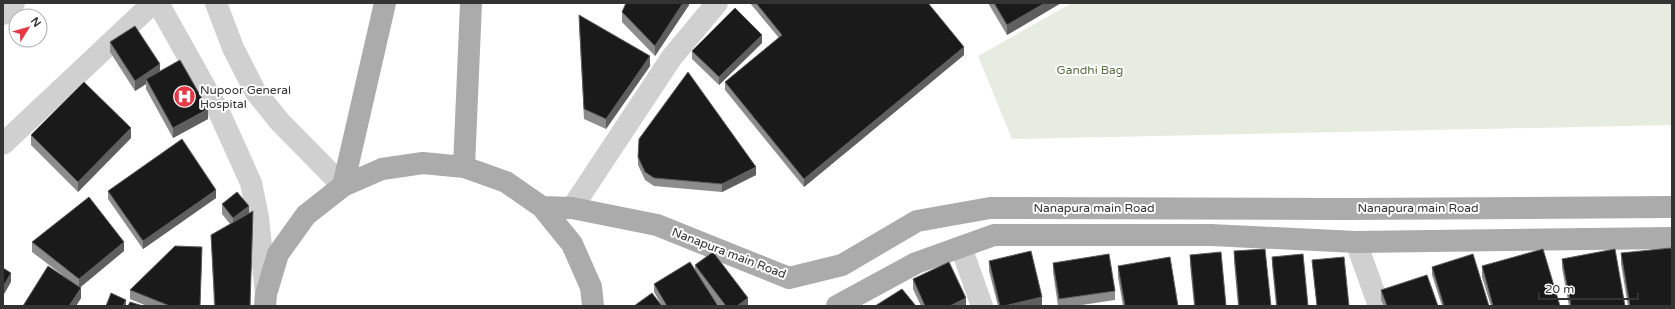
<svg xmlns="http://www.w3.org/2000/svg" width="1675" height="309" font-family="'Varela Round',sans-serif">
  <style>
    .green { fill: #e6ecdf }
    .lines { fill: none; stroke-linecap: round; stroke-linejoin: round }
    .minor { stroke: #d0d0d0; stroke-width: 22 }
    .major { stroke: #ababab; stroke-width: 22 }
    .wall { fill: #8c8c8c }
    .shaded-wall { fill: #5f5f5f }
    .building { fill: #1a1a1a; stroke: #5f5f5f }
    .labels { text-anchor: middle; stroke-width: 4; stroke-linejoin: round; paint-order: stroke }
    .park-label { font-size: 12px; fill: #56703f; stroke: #fff }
    .poi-label { font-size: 12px; fill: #333; stroke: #fff; text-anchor: start }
    .street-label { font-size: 12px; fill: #333; stroke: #fff }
  </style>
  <rect width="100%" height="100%" fill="#fff"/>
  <path class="green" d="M 1072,3 L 1672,3 L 1672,125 L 1012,139 L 978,56 Z"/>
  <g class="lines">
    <path class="minor" d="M 158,3 L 219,112 L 251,183 L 258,217 L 266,294
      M 216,3 L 233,48 L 255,91 L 280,122 L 343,186
      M 3,14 L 14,3
      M 3,144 L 153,3
      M 572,208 L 672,57 L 717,3
      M 1356,242 L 1379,306
      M 961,247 L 982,306"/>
    <path class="major" d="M 464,167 L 471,3
      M 343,186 L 385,3
      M 542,207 L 572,208 L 657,225 L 789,278 L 842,265 L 917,221 L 990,208 L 1346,209 L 1672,207
      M 265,306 L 266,294 L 278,254 L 306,215 L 343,186 L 382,169 L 423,163 L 464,167 L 506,182 L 542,207 L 572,244 L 591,287 L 593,306
      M 837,306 L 916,263 L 994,235 L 1211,235 L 1356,242 L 1672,238"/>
  </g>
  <path class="wall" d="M 689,3 L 689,5 L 655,56 L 622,22 L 622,12 Z
    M 750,3 L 928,3 L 964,55 L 804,187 L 725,90 L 725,82 L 779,38 Z
    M 988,3 L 1061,3 L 1007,35 Z
    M 579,15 L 650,66 L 606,129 L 584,119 L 579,25 Z
    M 110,42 L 160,71 L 208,119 L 173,138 L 146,89 L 146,84 L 135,91 L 110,52 Z
    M 762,43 L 719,85 L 692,59 L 692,51 Z
    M 31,135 L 131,138 L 78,192 L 31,145 Z
    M 638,157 L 756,175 L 722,192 L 654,186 L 645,180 L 638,165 Z
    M 108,191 L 216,198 L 143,249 L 108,199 Z
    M 222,204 L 249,213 L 253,221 L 250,306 L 214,306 L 211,235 L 230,224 L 222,214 Z
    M 32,242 L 124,251 L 81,287 L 81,298 L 76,306 L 23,306 L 65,277 L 32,252 Z
    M 1234,251 L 1271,306 L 1238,306 L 1234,261 Z
    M 1621,253 L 1672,306 L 1628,306 L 1621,264 Z
    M 1190,255 L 1226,306 L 1194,306 L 1190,265 Z
    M 202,257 L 200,306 L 147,306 L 130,299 L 130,290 Z
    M 1272,257 L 1308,306 L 1276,306 L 1272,265 Z
    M 1562,259 L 1625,306 L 1569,306 L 1562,268 Z
    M 1312,260 L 1349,306 L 1317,306 Z
    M 989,261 L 1042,306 L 998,306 L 989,271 Z
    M 1053,263 L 1115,291 L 1115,300 L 1075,306 L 1058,306 L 1053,272 Z
    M 695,265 L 748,306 L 719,306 L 713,299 L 718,306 L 662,306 L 654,292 L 654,284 L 695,270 Z
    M 1118,266 L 1178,306 L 1123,306 L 1118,277 Z
    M 1482,266 L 1560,306 L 1491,306 L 1482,277 Z
    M 1432,267 L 1489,306 L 1442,306 L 1432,275 Z
    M 913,279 L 966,306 L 921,306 L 913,289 Z
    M 1381,290 L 1438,306 L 1384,306 L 1381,300 Z"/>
  <path class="shaded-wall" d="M 683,3 L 689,3 L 689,5 L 655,56 L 655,46 Z
    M 1045,3 L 1061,3 L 1007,35 L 1007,25 Z
    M 762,35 L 762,43 L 719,85 L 719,77 Z
    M 964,47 L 964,55 L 804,187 L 804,179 Z
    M 650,56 L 650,66 L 606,129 L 606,119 Z
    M 160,64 L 160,74 L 146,79 L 146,84 L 135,91 L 135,81 Z
    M 208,109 L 208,119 L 173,138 L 173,128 Z
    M 131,128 L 131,138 L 78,192 L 78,182 Z
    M 756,167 L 756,175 L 722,192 L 722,184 Z
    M 216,190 L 216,198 L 143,249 L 143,241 Z
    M 249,206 L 249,216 L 233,228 L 233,218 Z
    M 124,242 L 124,251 L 79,288 L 79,279 Z
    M 11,273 L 11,282 L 3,296 L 3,287 Z
    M 81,288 L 81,298 L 76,306 L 69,306 Z
    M 1042,297 L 1042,306 L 1004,306 Z
    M 748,298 L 748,306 L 737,306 Z
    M 966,298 L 966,306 L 950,306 Z
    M 126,300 L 126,306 L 123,306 Z"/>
  <path class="building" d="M 626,3 L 683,3 L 655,46 L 622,12 Z
    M 756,3 L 928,3 L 964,47 L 804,179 L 725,82 L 782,35 Z
    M 994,3 L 1045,3 L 1007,25 Z
    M 735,8 L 762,35 L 719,77 L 692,51 Z
    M 579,15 L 650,56 L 606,119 L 584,109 Z
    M 135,26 L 160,64 L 135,81 L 110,42 Z
    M 180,60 L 208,109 L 173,128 L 146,79 Z
    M 688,72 L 756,167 L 722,184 L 654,178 L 645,172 L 638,157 L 639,139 Z
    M 84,82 L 131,128 L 78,182 L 31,135 Z
    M 182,139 L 216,190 L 143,241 L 108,191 Z
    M 237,192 L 249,206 L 233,218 L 222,204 Z
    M 89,197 L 124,242 L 79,279 L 32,242 Z
    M 253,211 L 250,306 L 215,306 L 211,235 Z
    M 175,246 L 202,247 L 200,306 L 170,306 L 130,290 Z
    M 1671,248 L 1672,255 L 1672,306 L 1630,306 L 1621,253 Z
    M 1265,249 L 1271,306 L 1239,306 L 1234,251 Z
    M 1543,249 L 1560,306 L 1493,306 L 1482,266 Z
    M 1615,249 L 1625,306 L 1571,306 L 1562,259 Z
    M 1031,251 L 1042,297 L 1004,306 L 1000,306 L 989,261 Z
    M 713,252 L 748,298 L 737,306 L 726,306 L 695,265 Z
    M 1221,252 L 1226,306 L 1195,306 L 1190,255 Z
    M 1109,254 L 1115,291 L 1059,299 L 1053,263 Z
    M 1303,254 L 1308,306 L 1277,306 L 1272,257 Z
    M 1473,254 L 1489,306 L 1444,306 L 1432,267 Z
    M 1170,257 L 1178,306 L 1125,306 L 1118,266 Z
    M 1344,257 L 1349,306 L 1317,306 L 1312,260 Z
    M 690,262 L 718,306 L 667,306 L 654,284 Z
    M 949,262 L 966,298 L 950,306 L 925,306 L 913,279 Z
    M 48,266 L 81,288 L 69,306 L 23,306 Z
    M 3,268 L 11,273 L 3,287 Z
    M 1427,275 L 1438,306 L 1387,306 L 1381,290 Z
    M 902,289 L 916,306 L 875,306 Z
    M 111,293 L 126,300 L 123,306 L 106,306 Z
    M 652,293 L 662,306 L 634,306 Z
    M 130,302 L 143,306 L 128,306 Z"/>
  <defs>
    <symbol id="hospital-disc" viewBox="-11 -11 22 22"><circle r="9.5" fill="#e63946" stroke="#fff"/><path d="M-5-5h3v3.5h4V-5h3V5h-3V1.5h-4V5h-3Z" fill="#fff"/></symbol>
  </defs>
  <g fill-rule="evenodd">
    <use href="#hospital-disc" x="172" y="84" width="25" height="25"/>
  </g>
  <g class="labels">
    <g class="park-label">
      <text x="1090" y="74">Gandhi Bag</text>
    </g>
    <g class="poi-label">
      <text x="200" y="94">Nupoor General<tspan x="200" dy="14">Hospital</tspan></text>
    </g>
    <g class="street-label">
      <text x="1094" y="212">Nanapura main Road</text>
      <text x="1418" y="212">Nanapura main Road</text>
      <text transform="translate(729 253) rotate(21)" y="4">Nanapura main Road</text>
    </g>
  </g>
  <rect width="1675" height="309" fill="none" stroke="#333333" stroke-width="8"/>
  <g transform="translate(28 28) rotate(53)"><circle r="19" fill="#ffffff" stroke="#adadad"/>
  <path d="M0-3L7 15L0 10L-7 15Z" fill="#e63946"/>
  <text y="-6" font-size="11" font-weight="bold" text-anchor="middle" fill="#333333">N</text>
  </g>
  <path d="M1539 293v6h99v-6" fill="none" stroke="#333333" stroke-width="2"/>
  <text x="1545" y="293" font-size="12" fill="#333333" stroke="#ffffff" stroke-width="3" paint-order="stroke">20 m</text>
</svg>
